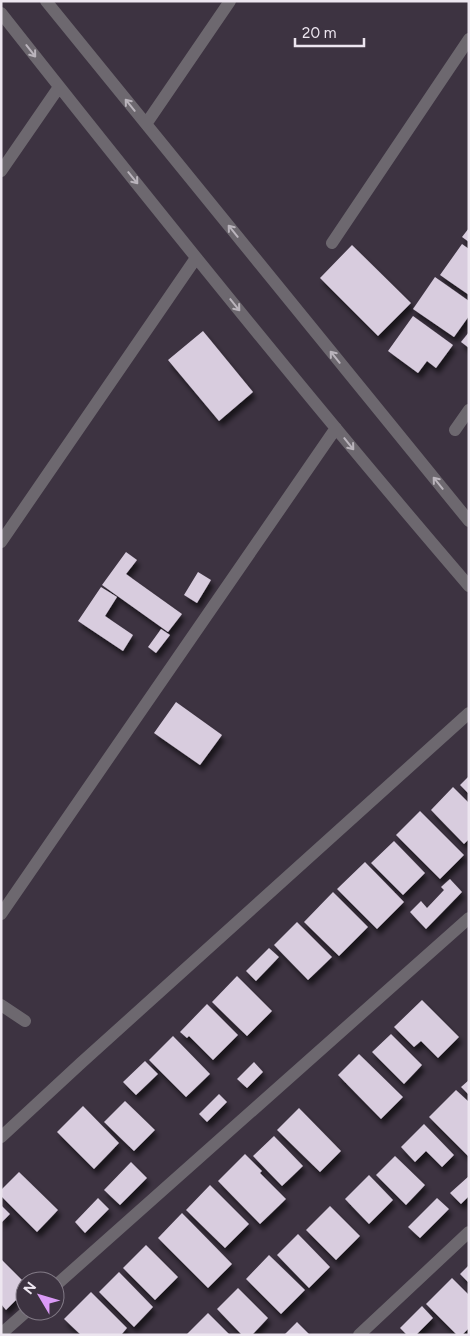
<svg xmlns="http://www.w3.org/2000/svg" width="470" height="1336" font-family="Figtree,sans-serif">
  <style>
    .building { fill: #d8ccde; filter: url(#shadow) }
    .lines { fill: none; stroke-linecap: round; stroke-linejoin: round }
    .minor { stroke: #6d686f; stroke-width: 12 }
    .oneway { stroke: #bab4bc }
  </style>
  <defs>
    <filter id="shadow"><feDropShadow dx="3" dy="5.5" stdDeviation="2.5" flood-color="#0009"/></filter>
  </defs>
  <rect width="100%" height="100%" fill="#3d3341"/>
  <path class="building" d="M 469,228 L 469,242 L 462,237 Z
    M 462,244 L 469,249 L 469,295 L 440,275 Z
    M 352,245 L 411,303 L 378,336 L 320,278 Z
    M 435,277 L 469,301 L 469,316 L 454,337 L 413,309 Z
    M 413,316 L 453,345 L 436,368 L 427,361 L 418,373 L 388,351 Z
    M 203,331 L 253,392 L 219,421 L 168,360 Z
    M 469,332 L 469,348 L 461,342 Z
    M 126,552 L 137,560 L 126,574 L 182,614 L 168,632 L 102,585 Z
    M 198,572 L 211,580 L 197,603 L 184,595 Z
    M 101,587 L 117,597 L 105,616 L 133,635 L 123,651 L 78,621 Z
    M 161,629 L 170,635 L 156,653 L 148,647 Z
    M 176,702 L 222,735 L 200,765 L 154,733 Z
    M 469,776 L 469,794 L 460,785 Z
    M 453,787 L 469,803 L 469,839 L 464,844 L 431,810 Z
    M 420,811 L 464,855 L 440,879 L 396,835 Z
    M 394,841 L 425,873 L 403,895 L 371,863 Z
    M 365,862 L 404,902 L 377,929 L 337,889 Z
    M 450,879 L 462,892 L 426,929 L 410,912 L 421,901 L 427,908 L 444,890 L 441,887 Z
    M 333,892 L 368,927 L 339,956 L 304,922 Z
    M 297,922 L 332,957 L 308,980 L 274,945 Z
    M 269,948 L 279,957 L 256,981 L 246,971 Z
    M 237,976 L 272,1011 L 247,1036 L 212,1002 Z
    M 422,1000 L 459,1037 L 438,1058 L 421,1041 L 414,1047 L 394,1027 Z
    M 207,1004 L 238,1035 L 213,1060 L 189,1036 L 187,1038 L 180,1032 Z
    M 391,1034 L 422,1065 L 404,1084 L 372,1052 Z
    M 173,1036 L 210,1074 L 186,1097 L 149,1060 Z
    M 359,1054 L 403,1097 L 381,1119 L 338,1075 Z
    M 145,1061 L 158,1074 L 136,1095 L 123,1082 Z
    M 254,1062 L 263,1072 L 247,1088 L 237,1079 Z
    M 469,1080 L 469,1095 L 461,1087 Z
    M 456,1090 L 469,1102 L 469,1157 L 429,1117 Z
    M 219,1094 L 227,1102 L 207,1122 L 199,1114 Z
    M 125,1101 L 155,1130 L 134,1151 L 104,1122 Z
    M 83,1106 L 119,1143 L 94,1169 L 57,1132 Z
    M 299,1108 L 341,1151 L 320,1172 L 277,1130 Z
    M 424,1124 L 454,1155 L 442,1167 L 426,1151 L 415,1162 L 401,1147 Z
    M 274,1136 L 303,1166 L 282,1186 L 253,1156 Z
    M 245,1154 L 262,1171 L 260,1173 L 286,1199 L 260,1224 L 218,1181 Z
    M 395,1156 L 425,1185 L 406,1205 L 376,1175 Z
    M 131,1162 L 147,1178 L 120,1205 L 104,1190 Z
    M 19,1172 L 58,1210 L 37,1232 L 1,1196 L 1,1190 Z
    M 369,1175 L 393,1200 L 369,1224 L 345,1199 Z
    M 469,1176 L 469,1196 L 461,1204 L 450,1193 Z
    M 210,1185 L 249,1224 L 225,1248 L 186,1210 Z
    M 98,1198 L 109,1209 L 85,1233 L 75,1222 Z
    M 437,1198 L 449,1209 L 420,1238 L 408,1227 Z
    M 1,1205 L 10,1214 L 1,1223 Z
    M 330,1206 L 360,1236 L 336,1260 L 306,1230 Z
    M 182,1213 L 232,1264 L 208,1288 L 158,1238 Z
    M 298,1234 L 330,1267 L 309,1288 L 277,1255 Z
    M 146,1245 L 178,1277 L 155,1300 L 123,1268 Z
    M 269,1255 L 305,1290 L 281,1314 L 246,1279 Z
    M 1,1259 L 25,1283 L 25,1291 L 6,1310 L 1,1304 Z
    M 469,1265 L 469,1283 L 460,1274 Z
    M 119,1272 L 153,1307 L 134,1327 L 99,1292 Z
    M 452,1278 L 469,1295 L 469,1328 L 462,1335 L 457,1335 L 426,1304 Z
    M 238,1288 L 268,1318 L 252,1335 L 242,1335 L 217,1309 Z
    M 91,1292 L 127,1328 L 121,1335 L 81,1335 L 64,1319 Z
    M 422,1306 L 433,1318 L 416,1335 L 407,1335 L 400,1328 Z
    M 208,1313 L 230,1335 L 186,1335 Z
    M 297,1322 L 310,1335 L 284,1335 Z"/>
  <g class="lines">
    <path class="minor" d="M 46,1 L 469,521
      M 1,13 C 154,207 308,399 469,586
      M 146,124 L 230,1
      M 1,171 L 59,87
      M 332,243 L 469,39
      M 455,430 L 469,410
      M 1,542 L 196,258
      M 1,914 L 336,428
      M 1,1005 L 25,1021
      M 1,1137 L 81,1063 L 469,713
      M 55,1286 L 469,918
      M 1,1334 L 27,1311
      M 359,1335 L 469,1232"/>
  </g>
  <defs><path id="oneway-shaft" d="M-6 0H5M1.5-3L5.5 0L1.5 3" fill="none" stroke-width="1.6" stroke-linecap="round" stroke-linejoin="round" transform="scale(1.25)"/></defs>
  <g class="oneway">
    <use href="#oneway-shaft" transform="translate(31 51) rotate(52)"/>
    <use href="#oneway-shaft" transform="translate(130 105) rotate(-129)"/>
    <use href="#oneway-shaft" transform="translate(133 178) rotate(51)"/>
    <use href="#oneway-shaft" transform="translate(233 231) rotate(-129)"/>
    <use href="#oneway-shaft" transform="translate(235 305) rotate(51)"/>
    <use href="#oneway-shaft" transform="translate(335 357) rotate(-129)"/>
    <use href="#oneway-shaft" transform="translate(349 444) rotate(51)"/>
    <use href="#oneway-shaft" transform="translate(438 483) rotate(-129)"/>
  </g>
  <rect width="470" height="1336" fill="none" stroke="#ede6f0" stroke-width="5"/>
  <g transform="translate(40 1296) rotate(308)"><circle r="24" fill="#3d3341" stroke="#837b87"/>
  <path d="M0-4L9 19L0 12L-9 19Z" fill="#da9af6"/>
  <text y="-8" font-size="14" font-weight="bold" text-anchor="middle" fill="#ede6f0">N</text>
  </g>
  <path d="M295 38v8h69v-8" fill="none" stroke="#ede6f0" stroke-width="2.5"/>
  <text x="302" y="38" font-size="15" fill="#ede6f0" stroke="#3d3341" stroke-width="4" paint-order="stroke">20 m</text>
</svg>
